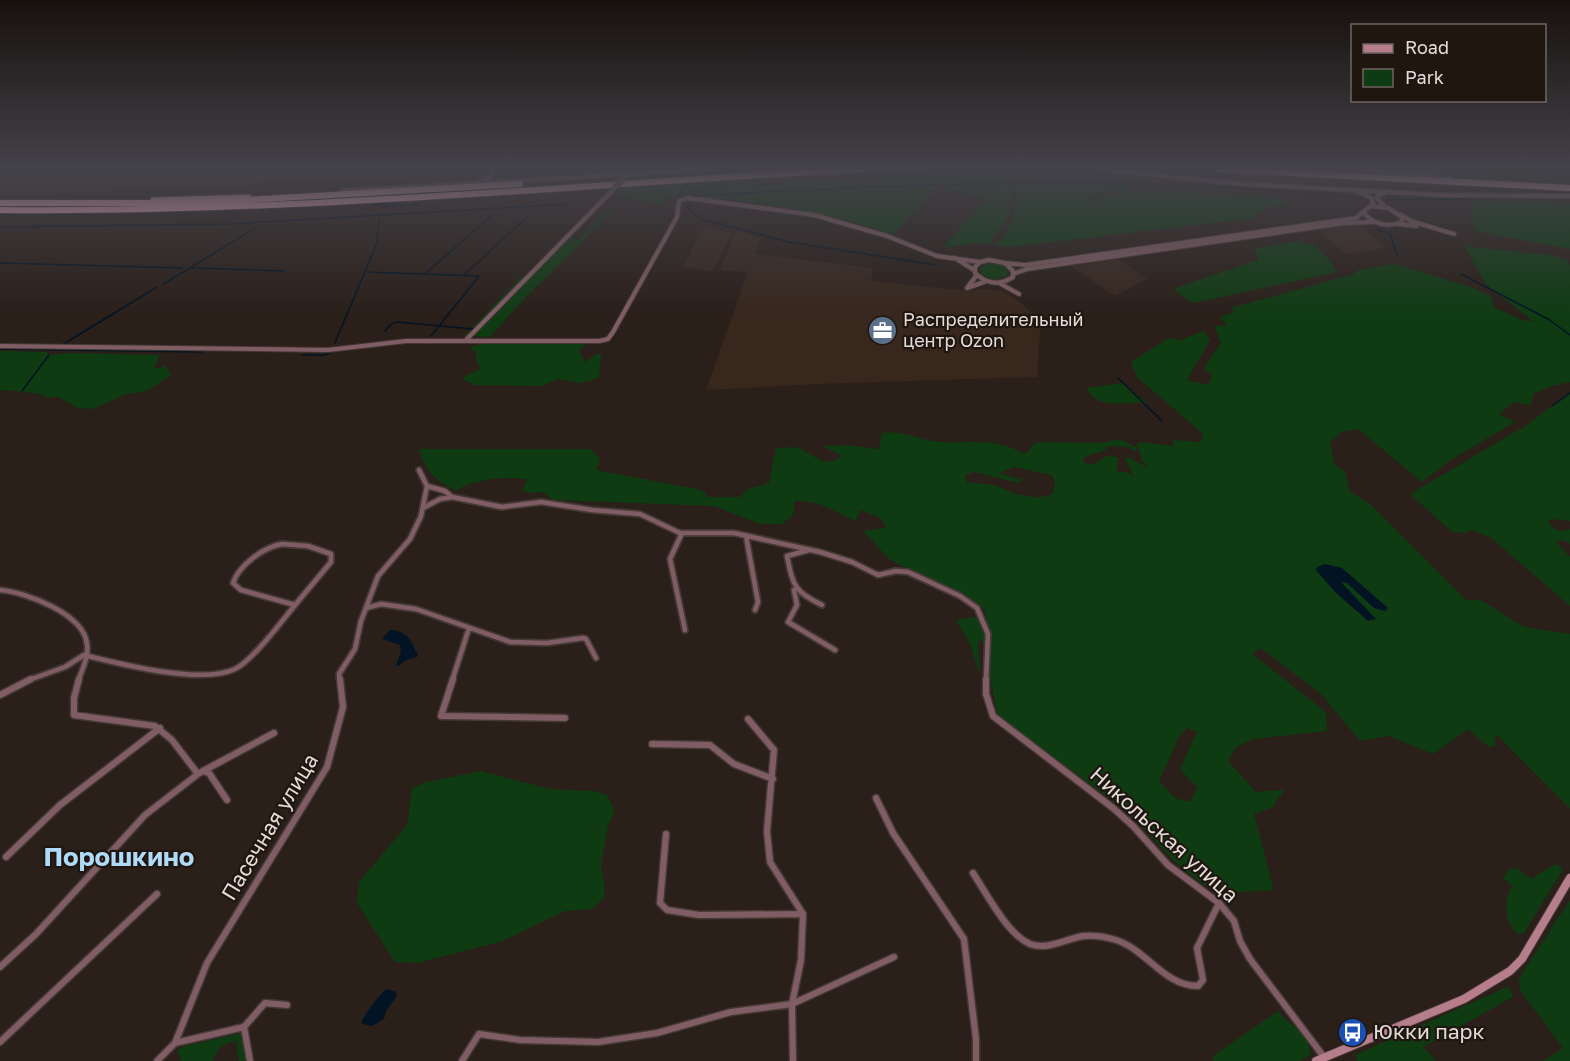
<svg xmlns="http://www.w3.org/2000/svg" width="1570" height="1061" font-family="'Golos Text',sans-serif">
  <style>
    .built { fill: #37271d }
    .green { fill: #0f3b12; fill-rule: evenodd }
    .water { fill: #021424 }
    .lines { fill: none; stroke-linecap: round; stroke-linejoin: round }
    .stream { stroke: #021424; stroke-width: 1.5 }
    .minor-far2-casing { stroke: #443934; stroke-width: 6 }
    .minor-far1-casing { stroke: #443934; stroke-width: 8 }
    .minor-casing { stroke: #443934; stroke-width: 9 }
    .tertiary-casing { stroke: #443934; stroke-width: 6 }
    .secondary-casing { stroke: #443934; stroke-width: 10 }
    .trunk-casing { stroke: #443934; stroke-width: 8 }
    .motorway-casing { stroke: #443934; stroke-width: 8 }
    .minor-far2 { stroke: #805d64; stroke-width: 4 }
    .minor-far1 { stroke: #805d64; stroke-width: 4.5 }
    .minor { stroke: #805d64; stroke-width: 6 }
    .tertiary { stroke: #805d64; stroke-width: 4 }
    .secondary { stroke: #b67e8a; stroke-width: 8 }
    .trunk { stroke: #eda6b6; stroke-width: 5 }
    .motorway { stroke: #fbb4c4; stroke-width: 6 }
    .minor-bridge-casing { stroke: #443934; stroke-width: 6; stroke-linecap: butt }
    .minor-bridge { stroke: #805d64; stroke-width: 4 }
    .labels { text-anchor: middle; stroke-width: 4.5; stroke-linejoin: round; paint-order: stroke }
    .poi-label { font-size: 18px; fill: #e4dcd8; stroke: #201610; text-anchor: start }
    .near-street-label { font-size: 21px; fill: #e4dcd8; stroke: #201610 }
    .near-poi-label { font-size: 21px; fill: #e4dcd8; stroke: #201610; text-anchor: start }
    .near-quarter-label { font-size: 26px; font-weight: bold; fill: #b0dbf8; stroke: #201610 }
  </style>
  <rect width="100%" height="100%" fill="#2a1f19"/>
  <path class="built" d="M 0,169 L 600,169 L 56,193 L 48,196 L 0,196 Z
    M 1358,224 L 1386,248 L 1346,254 L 1319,230 Z
    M 705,226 L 732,233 L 712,272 L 682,267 Z
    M 736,231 L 761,238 L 755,254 L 873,268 L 871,281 L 967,291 L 981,289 L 1001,291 L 1013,297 L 1041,320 L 1037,377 L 818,384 L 706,390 L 748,272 L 720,270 Z
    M 1118,259 L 1147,279 L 1115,296 L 1071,266 Z"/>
  <path class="green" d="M 1366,169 L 1570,171 L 1570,180 L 1547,179 Z
    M 1010,173 L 1008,183 L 1011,185 C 1014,210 1005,226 988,244 L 973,243 L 942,248 L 986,199 L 939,186 L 893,235 C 827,211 758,201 689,197 L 691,194 L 725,189 L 691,191 L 687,193 L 686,197 L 669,196 L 664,204 L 617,196 L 622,186 L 756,178 L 756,180 L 724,184 L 759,183 L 760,178 L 766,181 L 753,187 L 801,180 Z
    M 1046,182 L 1124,184 L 1134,190 L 1085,197 L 1091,201 L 1099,197 L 1139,190 L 1284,197 L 1286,204 L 1266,208 L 1254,218 L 1010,247 L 993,244 C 1015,233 1016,206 1016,184 Z
    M 1470,200 L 1570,203 L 1570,249 L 1475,231 Z
    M 609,210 L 614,210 L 522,301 L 490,337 L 464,336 L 522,276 L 529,278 L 572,237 L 575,237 L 573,242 L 575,243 Z
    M 1301,241 L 1304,244 L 1312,244 L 1328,258 L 1337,272 L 1193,303 L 1178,293 L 1175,288 L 1258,260 L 1255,248 Z
    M 1464,246 L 1551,255 L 1567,260 L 1570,266 L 1570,382 L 1552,386 L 1533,394 L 1532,403 L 1530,405 L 1514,402 L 1499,414 L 1515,422 L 1452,459 L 1422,482 L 1358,429 L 1341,432 L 1330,443 L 1335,465 L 1345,472 L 1350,492 L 1369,503 L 1466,600 L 1481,600 L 1524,627 L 1570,634 L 1570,809 L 1496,734 L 1495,746 L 1489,747 L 1468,729 L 1433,754 L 1389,736 L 1360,741 L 1322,695 L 1261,648 L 1252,654 L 1326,712 L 1327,731 L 1253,739 L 1235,748 L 1228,761 L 1256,792 L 1284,790 L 1273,807 L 1254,814 L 1274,890 C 1260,890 1227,895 1215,890 C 1180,874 1157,840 1129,815 C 1088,779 1041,750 998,716 L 983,643 L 978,640 L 980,673 C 975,665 975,659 972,650 C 969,639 962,630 956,620 L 987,615 L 982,607 L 889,559 L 863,531 L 886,528 L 882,519 L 861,510 L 855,521 C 832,511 823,501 795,501 L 793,515 L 782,524 L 760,524 L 713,506 L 553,500 L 543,492 L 532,493 L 522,491 L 527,480 C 510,475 470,480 456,491 C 436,481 425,471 419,449 L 591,449 L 600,459 L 596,470 L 702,490 L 708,497 L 740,497 L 748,489 L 769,483 L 776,448 C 784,448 795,446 801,449 C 815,456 825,469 842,456 L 823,446 L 845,445 L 879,449 L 882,433 C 905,431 907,436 928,440 C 965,447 988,434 1025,454 L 1035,443 L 1044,442 L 1102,443 L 1120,439 L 1137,448 L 1133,452 L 1130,447 L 1106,446 L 1106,450 L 1084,457 L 1083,460 L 1087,464 C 1097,464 1098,462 1105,456 L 1118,457 L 1117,472 L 1127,472 L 1134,477 L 1125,458 L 1127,457 L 1149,468 L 1142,460 L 1137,445 L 1140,442 L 1173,446 L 1173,440 L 1201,442 L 1203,434 L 1137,377 L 1131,362 L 1169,338 L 1181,340 L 1203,331 L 1210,340 L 1187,380 L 1208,385 L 1212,375 L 1204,368 L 1221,343 L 1214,326 L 1227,326 L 1219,317 L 1235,312 L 1231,308 L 1354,274 L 1358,270 L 1394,264 L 1471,287 L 1491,296 L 1494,307 L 1522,320 L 1534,322 L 1486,284 ZM 1014,467 L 1052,475 L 1055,482 L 1053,493 C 1036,503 1013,493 996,486 C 987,483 977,483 967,483 L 965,475 L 974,472 L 1019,483 L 1023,476 L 1018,479 L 999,473 ZM 1187,728 L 1197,732 L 1180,769 L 1197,788 L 1190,802 L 1175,798 L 1159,781 L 1180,735 Z
    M 992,263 L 1001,264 L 1008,270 L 1007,276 L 993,280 L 981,274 L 980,267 Z
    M 488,343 L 587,343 L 579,350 L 585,362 L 597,354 L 601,354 L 599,378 L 580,383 L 558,379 L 542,386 L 474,385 L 462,378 L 480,369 L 475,355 L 477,352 L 470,349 L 472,346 Z
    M 0,351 L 48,352 L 47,355 L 71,353 L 159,355 L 154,369 L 161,368 L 165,364 L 171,375 L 149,390 L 124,395 L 93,409 L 78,408 L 58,397 L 45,397 L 40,394 L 17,391 L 0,390 Z
    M 1123,383 L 1147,403 C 1125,401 1099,411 1086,388 Z
    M 1570,392 L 1570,521 L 1551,519 L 1548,522 C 1554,531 1560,532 1570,529 L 1570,544 L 1563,540 L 1556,542 L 1570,557 L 1570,606 L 1490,537 L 1470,530 L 1467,533 L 1452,532 L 1410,494 L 1527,425 Z
    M 480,771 L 550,789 L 594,791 L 607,795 L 615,811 L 608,826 L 601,865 L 605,887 L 604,898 L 592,909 L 565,911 L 503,941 L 417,963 L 395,962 L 357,903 L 359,882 L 407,825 L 412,788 L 423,783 Z
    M 1555,864 L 1561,867 L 1562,871 L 1524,933 L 1518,934 C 1504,922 1503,901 1512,886 L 1503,878 L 1509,869 L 1517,868 L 1531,879 Z
    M 1570,900 L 1570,1061 L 1543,1061 L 1563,1048 L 1520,990 L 1519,978 Z
    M 1509,986 L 1513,997 L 1423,1047 L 1436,1061 L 1357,1061 L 1355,1055 Z
    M 1278,1011 C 1291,1028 1308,1030 1311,1054 L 1300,1061 L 1213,1061 L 1213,1056 Z
    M 242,1033 L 248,1061 L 239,1061 L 236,1041 C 223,1043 217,1048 213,1061 L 181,1061 L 177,1051 L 182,1047 Z"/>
  <path class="water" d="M 1325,564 L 1342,568 L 1388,608 L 1385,611 L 1374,608 L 1347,583 L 1341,582 L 1376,619 L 1368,621 L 1335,592 L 1316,570 L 1317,567 Z
    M 390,630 C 403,629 413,640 415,651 L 418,653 L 417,657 L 406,660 L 399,666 L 396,665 L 401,652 L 400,645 L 382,639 Z
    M 387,989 L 396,992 L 397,996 L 386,1011 L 384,1019 L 372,1026 L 363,1024 L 361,1022 C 367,1012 379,994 387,989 Z"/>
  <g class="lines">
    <path class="stream" d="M 923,171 L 1096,171
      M 860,172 L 901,171
      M 683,189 L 721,187
      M 686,196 L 678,195 L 686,185 L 692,182
      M 690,196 C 914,183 1139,174 1363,198
      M 1387,200 L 1467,199
      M 373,205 L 397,203
      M 383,207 L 417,204
      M 687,207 L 701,219 L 789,242 L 936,265
      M 383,208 L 390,200
      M 0,227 L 229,224 L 569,204
      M 1377,230 L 1390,233 L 1397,255
      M 0,263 L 182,268
      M 192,268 L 284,271
      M 366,272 L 479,276 L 431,336
      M 425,274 L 492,215
      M 465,274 L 526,218
      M 1461,274 L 1548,319 L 1570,335
      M 162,285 L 257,227
      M 385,331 L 391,324 L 397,322 L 473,329
      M 335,343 L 377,243 L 379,220
      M 62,345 L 157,287
      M 0,349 L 202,352
      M 302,355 L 325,355 L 331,352
      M 1118,378 L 1162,421
      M 22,391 L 49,355
      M 1552,406 L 1570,393"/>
    <defs>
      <path id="minor-far2" d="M 478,182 L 490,177 L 493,169
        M 1357,191 L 1371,198 L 1373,203 L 1371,206
        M 1371,206 L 1388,208 L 1402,217 L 1402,222 C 1387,228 1373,224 1363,212 Z
        M 1384,206 L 1377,198 L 1379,194 L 1385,193
        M 1401,215 L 1411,221 L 1454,234
        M 1399,224 L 1417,226
        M 955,258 L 974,270
        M 989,260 L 1005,263 L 1013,271 L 1013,277 C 1000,286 986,284 975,273 L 975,267 L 980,262 Z
        M 1005,263 L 1025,265 L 1356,218 L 1363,212
        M 1013,274 L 1027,269 L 1344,223 L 1374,222
        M 1001,284 L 1019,294
        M 967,288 L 984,282
        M 967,288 L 976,276
        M 466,340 L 611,192
        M 0,346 L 328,350 L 406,341 L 599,341 L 608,339 L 613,332 L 677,217 L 679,201 L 687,198 L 814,215 L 887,236 L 937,256 L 980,262"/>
      <path id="minor-far1" d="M 427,486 L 445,491 L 452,497
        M 423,508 L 440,499 L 452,497 L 502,507 L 541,502 L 592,510 L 640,514 L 680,533 L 734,533 L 820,552 L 852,562 L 878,575 L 896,571 L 908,572 L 960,596 L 977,608 L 988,634 L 986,681
        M 682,533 L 670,559 L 685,630
        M 746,536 L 758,602 L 755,610
        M 282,544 L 308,546 L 331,554 L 331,562 L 295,605 L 241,590 L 233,583 C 239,565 264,547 282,544 Z
        M 809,550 L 787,556 C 793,585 794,592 822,605
        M 0,590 C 26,592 84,614 87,644 C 89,656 82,670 78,681
        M 794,590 L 797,605 L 788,622 L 835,650
        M 366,608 L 381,604 L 416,609 L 510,642 L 547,643 L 583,638 L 586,639 L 596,658
        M 84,655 C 120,664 201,685 235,669 C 252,661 282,621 295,605
        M 26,681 L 65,667 L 84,655
        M 340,681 L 339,674 L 355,649 L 361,621 L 378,576 L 410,539 L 421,516 L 427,486 L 419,470
        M 452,681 L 469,628"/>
      <path id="minor" d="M 79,679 L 74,698 L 74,715 L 155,726 L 172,740 L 198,774 L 203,771 L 209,773 L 227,800
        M 453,679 L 441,716 L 565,718
        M 986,679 L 986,694 L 993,716 L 1113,808 L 1133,826 L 1168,865 L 1219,903 L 1234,921 L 1240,941 L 1250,959 L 1324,1057
        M 0,695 L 31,679
        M 748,719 L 774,750 L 767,831 L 770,862 L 803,914 L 801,960 L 792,1004 L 793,1061
        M 652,744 L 710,745 L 734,764 L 773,779
        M 203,771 L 274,733
        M 876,798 L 893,833 L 964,939 L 976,1039 L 976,1061
        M 666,834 L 660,903 L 667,910 L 699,915 L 803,914
        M 6,857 L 60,805 L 160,728
        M 973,873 C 987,894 1007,934 1030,944 C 1048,951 1067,938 1084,936 C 1095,935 1106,937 1116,940 C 1147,950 1164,986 1198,986 L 1203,980 L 1197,948 L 1219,903
        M 0,967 L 36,934 L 145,815 L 198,774
        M 244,1027 L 250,1061
        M 0,1042 L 157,894
        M 175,1043 L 244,1027 L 265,1003 L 287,1005
        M 157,1061 L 175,1043 L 207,963 L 327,767 L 343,707 L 340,679
        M 462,1061 L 479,1034 L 520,1040 L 598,1042 L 657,1033 L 731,1012 L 792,1004 L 894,957"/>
      <path id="tertiary" d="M 857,169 L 923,169
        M 1097,169 L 1243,184 L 1442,195 L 1570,196
        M 1346,169 L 1451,178
        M 342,191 L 712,169"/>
      <path id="secondary" d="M 1316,1061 L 1464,999 L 1510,971 L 1522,959 L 1570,878"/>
      <path id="trunk" d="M 153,200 L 249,197"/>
      <path id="motorway" d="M 1218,169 L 1570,188
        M 0,203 L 192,203 L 520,184
        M 0,210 C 288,213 574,185 861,169"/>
    </defs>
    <use href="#minor-far2" class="minor-far2-casing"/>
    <use href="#minor-far1" class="minor-far1-casing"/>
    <use href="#minor" class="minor-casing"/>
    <use href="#tertiary" class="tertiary-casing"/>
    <use href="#secondary" class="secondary-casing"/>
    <use href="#trunk" class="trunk-casing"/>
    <use href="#motorway" class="motorway-casing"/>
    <use href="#minor-far2" class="minor-far2"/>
    <use href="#minor-far1" class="minor-far1"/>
    <use href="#minor" class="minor"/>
    <use href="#tertiary" class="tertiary"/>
    <use href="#secondary" class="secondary"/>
    <use href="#trunk" class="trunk"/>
    <use href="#motorway" class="motorway"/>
    <defs>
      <path id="minor-bridge" d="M 611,192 L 632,169"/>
    </defs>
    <use href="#minor-bridge" class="minor-bridge-casing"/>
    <use href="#minor-bridge" class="minor-bridge"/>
  </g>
  <linearGradient id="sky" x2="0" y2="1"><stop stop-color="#17110e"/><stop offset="0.53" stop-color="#444249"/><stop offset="1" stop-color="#444249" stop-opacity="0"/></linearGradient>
  <rect width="1570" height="317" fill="url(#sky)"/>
  <defs>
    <symbol id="office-disc" viewBox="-11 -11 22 22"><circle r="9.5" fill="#5c6f8a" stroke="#201610"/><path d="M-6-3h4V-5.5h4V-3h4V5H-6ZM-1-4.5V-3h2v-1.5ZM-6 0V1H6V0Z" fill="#fff"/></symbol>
    <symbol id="bus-disc" viewBox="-11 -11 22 22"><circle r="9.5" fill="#1a4fb4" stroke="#201610"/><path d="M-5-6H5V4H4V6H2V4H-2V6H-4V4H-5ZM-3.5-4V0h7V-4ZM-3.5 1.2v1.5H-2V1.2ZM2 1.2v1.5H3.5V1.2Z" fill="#fff"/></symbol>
  </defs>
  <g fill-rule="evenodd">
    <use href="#office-disc" x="866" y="314" width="33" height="33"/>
    <use href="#bus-disc" x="1336" y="1016" width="33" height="33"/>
  </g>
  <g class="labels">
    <g class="poi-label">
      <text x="903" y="326">Распределительный<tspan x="903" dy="21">центр Ozon</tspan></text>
    </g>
    <g class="near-street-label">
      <text transform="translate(270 827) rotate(-59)" y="7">Пасечная улица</text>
      <text transform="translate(1164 835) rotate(42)" y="7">Никольская улица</text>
    </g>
    <g class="near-poi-label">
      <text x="1373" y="1039">Юкки парк</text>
    </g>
    <g class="near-quarter-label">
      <text x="119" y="866">Порошкино</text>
    </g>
  </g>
  <rect x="1351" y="24" width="195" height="78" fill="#201610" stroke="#6e6560" stroke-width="1.5"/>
  <rect x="1363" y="44" width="30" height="9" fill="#b67e8a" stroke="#6e6560" stroke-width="1.5"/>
  <text x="1405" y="54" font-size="18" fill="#e4dcd8">Road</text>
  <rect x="1363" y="69" width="30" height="18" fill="#0f3b12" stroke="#6e6560" stroke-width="1.5"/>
  <text x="1405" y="84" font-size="18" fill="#e4dcd8">Park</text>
</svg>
